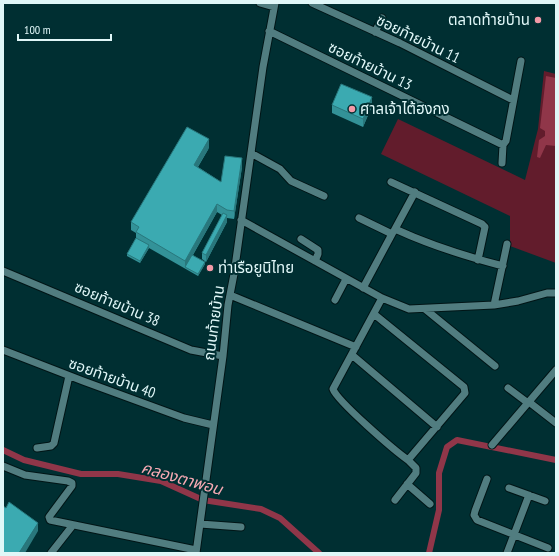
<svg xmlns="http://www.w3.org/2000/svg" width="559" height="556" font-family="'PT Sans Narrow','Noto Sans Thai',sans-serif">
  <style>
    .green { fill: #621c2c }
    .water { fill: #903649 }
    .lines { fill: none; stroke-linecap: round; stroke-linejoin: round }
    .canal { stroke: #903649; stroke-width: 6 }
    .minor-casing { stroke: #011516; stroke-width: 9 }
    .minor { stroke: #517d80; stroke-width: 7 }
    .wall { fill: #339298 }
    .shaded-wall { fill: #29777c }
    .building { fill: #3baab1; stroke: #29777c }
    .poi-dot { fill: #f39aa7; stroke: #002f32; stroke-width: 1.5 }
    .labels { text-anchor: middle; stroke-width: 4; stroke-linejoin: round; paint-order: stroke }
    .poi-label { font-size: 15px; fill: #e0f7f8; stroke: #002f32; text-anchor: start }
    .street-label { font-size: 15px; fill: #e0f7f8; stroke: #002f32 }
    .water-label { font-size: 16px; font-style: italic; fill: #f7aab4; stroke: #002f32 }
  </style>
  <rect width="100%" height="100%" fill="#002f32"/>
  <path class="green" d="M 544,71 L 556,74 L 556,263 L 510,246 L 510,216 L 381,154 L 398,119 L 525,180 L 538,129 Z"/>
  <path class="water" d="M 546,76 L 556,78 L 556,146 L 546,145 L 540,158 L 537,157 L 539,140 L 545,136 L 545,131 L 540,128 Z"/>
  <g class="lines">
    <path class="canal" d="M 3,450 L 24,460 L 81,474 L 118,474 L 161,481 L 203,500 L 261,509 L 280,518 L 319,553
      M 429,553 L 439,510 L 439,473 L 447,447 L 457,440 L 556,460"/>
    <defs>
      <path id="minor" d="M 260,3 L 274,7
        M 312,3 L 400,43 L 513,100
        M 269,31 L 503,145
        M 375,32 L 382,18
        M 251,153 L 280,169 L 291,181 L 324,196
        M 502,163 L 503,145 L 506,141 L 521,61
        M 391,182 L 482,224 L 485,227 L 478,260
        M 359,218 L 392,234 L 395,229 C 432,246 464,256 503,266
        M 241,220 L 382,298 L 409,309 L 494,305 L 518,301 L 547,293 L 556,293
        M 395,229 L 415,192
        M 301,239 L 318,250 L 318,254 L 315,261
        M 3,271 L 191,350 L 223,356
        M 363,288 L 392,234
        M 230,295 L 356,347
        M 335,300 L 346,279
        M 494,305 L 507,244
        M 425,309 L 495,366
        M 374,314 L 464,387 L 465,393 L 408,460 C 395,451 337,401 333,389 L 382,298
        M 3,350 L 83,381 L 184,418 L 213,425
        M 352,355 L 437,427
        M 508,388 L 528,403
        M 529,402 L 556,423
        M 492,445 L 556,370
        M 37,448 L 51,446 L 54,443 L 69,376
        M 3,466 L 25,475 L 68,481 L 72,483 L 72,486 L 49,517 L 50,520 L 196,550
        M 487,479 L 475,511 L 474,515 L 477,520 L 548,548
        M 407,484 L 430,504
        M 509,488 L 545,501
        M 395,500 L 416,473 L 416,468 L 408,460
        M 200,524 L 241,527
        M 51,553 L 73,525
        M 196,553 L 223,356 L 228,305 L 234,274 L 263,67 L 275,3
        M 507,553 L 529,495"/>
    </defs>
    <use href="#minor" class="minor-casing"/>
    <use href="#minor" class="minor"/>
  </g>
  <path class="wall" d="M 332,105 L 372,106 L 363,127 L 332,113 Z
    M 209,148 L 198,167 L 221,182 L 242,167 L 234,219 L 227,218 L 227,222 L 206,262 L 202,259 L 202,253 L 222,215 L 217,212 L 193,255 L 205,264 L 198,276 L 149,248 L 140,263 L 127,256 L 127,254 L 136,238 L 136,233 L 131,230 L 131,222 Z"/>
  <path class="shaded-wall" d="M 372,97 L 372,106 L 363,127 L 363,119 Z
    M 209,139 L 209,148 L 194,173 L 194,165 Z
    M 242,158 L 242,167 L 234,219 L 234,211 Z
    M 217,204 L 217,212 L 186,267 L 185,267 L 185,261 Z
    M 227,215 L 227,222 L 206,262 L 206,255 Z
    M 149,245 L 149,248 L 140,263 L 140,261 Z
    M 205,262 L 205,264 L 198,276 L 198,274 Z
    M 38,523 L 38,531 L 25,553 L 19,553 Z"/>
  <path class="building" d="M 341,84 L 372,97 L 363,119 L 332,105 Z
    M 187,127 L 209,139 L 194,165 L 221,182 L 225,156 L 242,158 L 234,211 L 227,210 L 217,204 L 185,261 L 136,232 L 139,227 L 131,222 Z
    M 223,213 L 227,215 L 206,255 L 202,253 Z
    M 136,238 L 149,245 L 140,261 L 127,254 Z
    M 192,255 L 205,262 L 198,274 L 185,267 Z
    M 9,502 L 38,523 L 19,553 L 3,553 L 3,506 L 6,508 Z"/>
  <g class="poi-dot">
    <circle cx="538" cy="20" r="4"/>
    <circle cx="352" cy="109" r="4"/>
    <circle cx="210" cy="268" r="4"/>
  </g>
  <g class="labels">
    <g class="poi-label">
      <text x="530" y="25" text-anchor="end">ตลาดท้ายบ้าน</text>
      <text x="360" y="114">ศาลเจ้าไต้ฮงกง</text>
      <text x="218" y="273">ท่าเรือยูนิไทย</text>
    </g>
    <g class="street-label">
      <text transform="translate(418 39) rotate(26)" y="5">ซอยท้ายบ้าน 11</text>
      <text transform="translate(370 66) rotate(26)" y="5">ซอยท้ายบ้าน 13</text>
      <text transform="translate(117 304) rotate(23)" y="5">ซอยท้ายบ้าน 38</text>
      <text transform="translate(214 323) rotate(-82)" y="5">ถนนท้ายบ้าน</text>
      <text transform="translate(112 378) rotate(20)" y="5">ซอยท้ายบ้าน 40</text>
    </g>
    <g class="water-label">
      <text transform="translate(182 478) rotate(16)" y="6">คลองตาพอน</text>
    </g>
  </g>
  <rect width="559" height="556" fill="none" stroke="#e0f7f8" stroke-width="8"/>
  <path d="M18 34v6h93v-6" fill="none" stroke="#e0f7f8" stroke-width="2"/>
  <text x="24" y="34" font-size="12" fill="#e0f7f8" stroke="#002f32" stroke-width="3" paint-order="stroke">100 m</text>
</svg>
